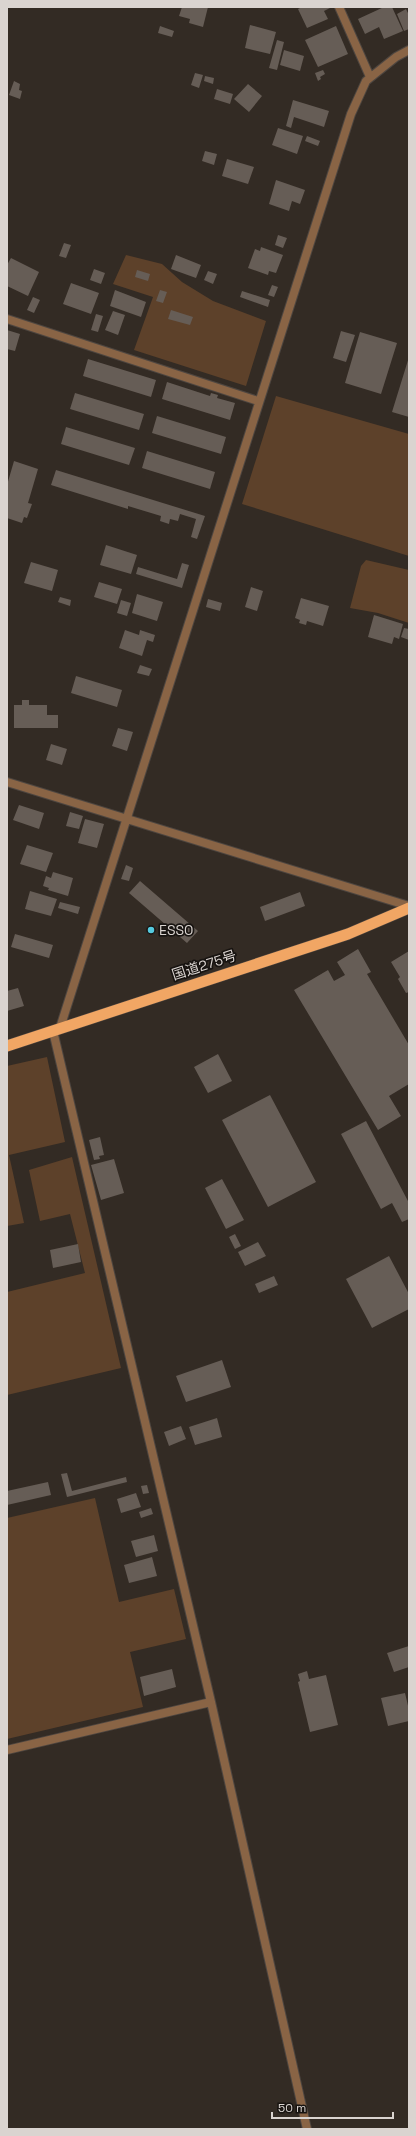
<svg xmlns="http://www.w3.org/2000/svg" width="416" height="2136" font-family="'Space Grotesk','Noto Sans JP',sans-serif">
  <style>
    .green { fill: #5d412a }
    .building { fill: #665d56 }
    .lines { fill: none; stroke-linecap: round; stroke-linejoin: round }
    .minor-casing { stroke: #4e4640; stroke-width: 10 }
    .trunk-casing { stroke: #4e4640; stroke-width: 12 }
    .minor { stroke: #896445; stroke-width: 8 }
    .trunk { stroke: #f1a664; stroke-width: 11 }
    .poi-dot { fill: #55cadf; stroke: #181411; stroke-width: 1.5 }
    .labels { text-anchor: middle; stroke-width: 3.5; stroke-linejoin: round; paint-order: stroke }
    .poi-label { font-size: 14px; fill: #dad4d0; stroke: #181411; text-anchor: start }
    .street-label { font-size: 14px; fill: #dad4d0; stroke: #181411 }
  </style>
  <rect width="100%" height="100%" fill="#332b24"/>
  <path class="green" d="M 126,255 L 162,264 L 182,282 L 213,301 L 266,321 L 246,386 L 134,350 L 153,297 L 113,284 Z
    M 276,396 L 409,434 L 409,556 L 242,504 Z
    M 366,560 L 409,570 L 409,623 L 378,613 L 350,608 L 361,566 Z
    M 47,1057 L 65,1142 L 9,1155 L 24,1223 L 7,1226 L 7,1066 Z
    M 72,1157 L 121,1368 L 7,1395 L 7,1292 L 85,1273 L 70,1214 L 40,1221 L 29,1170 Z
    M 95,1498 L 119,1602 L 174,1589 L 186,1639 L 130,1652 L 143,1707 L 7,1739 L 7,1518 Z"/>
  <path class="building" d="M 182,7 L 208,7 L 203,27 L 189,23 L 190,19 L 179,16 Z
    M 302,7 L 332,7 L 324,11 L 328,19 L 307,28 L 298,9 Z
    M 384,7 L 392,7 L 403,31 L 384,39 L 379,27 L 365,34 L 358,19 Z
    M 406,9 L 409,15 L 409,29 L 404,31 L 397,14 Z
    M 250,25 L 276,32 L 270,54 L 245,48 Z
    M 160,26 L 174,31 L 172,37 L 158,33 Z
    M 336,26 L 348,54 L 318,67 L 305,40 Z
    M 277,40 L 284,42 L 277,70 L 269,68 Z
    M 284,50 L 304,56 L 300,71 L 280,65 Z
    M 323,70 L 325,74 L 320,77 L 321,79 L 318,81 L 315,73 Z
    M 195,73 L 203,75 L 199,88 L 191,85 Z
    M 205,76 L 214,78 L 213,84 L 204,81 Z
    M 14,81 L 20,84 L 19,90 L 22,91 L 20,99 L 9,95 Z
    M 248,84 L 262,96 L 249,112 L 234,99 Z
    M 217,89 L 233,94 L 230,104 L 214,99 Z
    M 293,100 L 329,111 L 324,127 L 294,117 L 291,128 L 286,126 Z
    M 278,128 L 303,136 L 297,154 L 272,145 Z
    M 307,136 L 320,141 L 318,146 L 305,141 Z
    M 205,151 L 217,154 L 214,165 L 202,161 Z
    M 227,159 L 254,167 L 248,184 L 222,176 Z
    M 276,180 L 305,190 L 300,204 L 292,201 L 289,211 L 269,204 Z
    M 278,235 L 287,238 L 283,248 L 275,245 Z
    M 64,243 L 71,245 L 66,258 L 59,256 Z
    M 261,247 L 283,255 L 276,273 L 269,271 L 268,275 L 248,268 L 255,249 L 260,251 Z
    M 176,255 L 201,265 L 196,278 L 171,269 Z
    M 11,258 L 39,272 L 28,296 L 7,286 L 7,265 Z
    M 94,269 L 105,273 L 101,284 L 90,280 Z
    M 137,270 L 150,274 L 148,281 L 135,277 Z
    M 208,271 L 217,274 L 213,284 L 204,280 Z
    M 71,283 L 99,293 L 91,314 L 63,304 Z
    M 272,285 L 278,287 L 274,297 L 268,295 Z
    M 115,290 L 146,302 L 141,317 L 110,306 Z
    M 160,290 L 167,292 L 163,303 L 156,301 Z
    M 242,291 L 270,300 L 268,307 L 240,297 Z
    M 33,297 L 40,300 L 34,313 L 27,310 Z
    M 171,310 L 193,317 L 190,325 L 168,319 Z
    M 113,311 L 125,315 L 118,335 L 105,330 Z
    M 96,314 L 103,316 L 98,332 L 91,330 Z
    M 7,330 L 20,334 L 15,351 L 7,349 Z
    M 341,331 L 355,335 L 346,362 L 333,358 Z
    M 360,332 L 397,343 L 381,394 L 345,383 Z
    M 409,357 L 409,417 L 392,412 Z
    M 88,359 L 156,380 L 151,397 L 83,376 Z
    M 167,382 L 210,396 L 211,393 L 218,395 L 217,398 L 235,403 L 230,420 L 162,399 Z
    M 75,393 L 144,414 L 139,430 L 70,409 Z
    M 157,416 L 226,437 L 221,454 L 152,433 Z
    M 66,427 L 135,448 L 129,465 L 61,444 Z
    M 147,451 L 215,472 L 210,489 L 142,468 Z
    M 14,461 L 38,469 L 28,503 L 32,504 L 27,518 L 24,517 L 22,523 L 7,518 L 7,485 Z
    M 56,470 L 205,516 L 197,539 L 191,537 L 196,519 L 180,514 L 178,521 L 170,519 L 169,524 L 160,521 L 161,516 L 128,506 L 128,509 L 51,485 Z
    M 106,545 L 137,555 L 131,574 L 100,565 Z
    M 31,562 L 58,570 L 52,591 L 24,583 Z
    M 182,563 L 189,565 L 182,588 L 136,574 L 138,567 L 177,579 Z
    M 99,582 L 122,589 L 117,604 L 94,597 Z
    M 251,587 L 263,591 L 257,611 L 245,607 Z
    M 137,594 L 163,602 L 157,621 L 132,613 Z
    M 60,597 L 71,600 L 70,606 L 58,602 Z
    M 301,598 L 329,606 L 323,626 L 307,621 L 306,625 L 299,623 L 300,620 L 295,618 Z
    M 208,599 L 222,603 L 220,611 L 206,607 Z
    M 121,600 L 131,603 L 127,616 L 117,613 Z
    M 374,615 L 403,624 L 399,639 L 394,637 L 392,644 L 368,637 Z
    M 404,628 L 409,629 L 409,640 L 401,637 Z
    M 125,630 L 139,635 L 140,630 L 155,635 L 153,642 L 147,640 L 142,656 L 119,648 Z
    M 140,665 L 152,669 L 149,676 L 137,673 Z
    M 76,676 L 122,690 L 117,707 L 71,693 Z
    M 22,700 L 29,700 L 29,705 L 47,705 L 47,715 L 58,715 L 58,728 L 14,728 L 14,705 L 22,705 Z
    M 118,728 L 133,732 L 127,751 L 112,746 Z
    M 51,744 L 67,749 L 62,765 L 46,760 Z
    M 19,805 L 44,813 L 39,829 L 13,820 Z
    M 70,812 L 83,816 L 79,829 L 66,826 Z
    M 85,819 L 104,824 L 97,848 L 78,843 Z
    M 27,845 L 53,853 L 46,872 L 20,864 Z
    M 126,865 L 133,868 L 129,881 L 121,879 Z
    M 53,872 L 73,878 L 68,896 L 48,890 L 49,888 L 43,886 L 46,876 L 51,878 Z
    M 140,881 L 198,931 L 187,943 L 129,893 Z
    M 30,891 L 57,899 L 51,916 L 25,909 Z
    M 300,892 L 305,906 L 265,921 L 260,907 Z
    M 60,902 L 80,907 L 78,914 L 58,908 Z
    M 15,934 L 53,945 L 49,958 L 11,947 Z
    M 358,949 L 371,972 L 367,974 L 409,1045 L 409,1084 L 389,1096 L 401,1116 L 378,1130 L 294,990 L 328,970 L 334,981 L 345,975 L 337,962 Z
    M 409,951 L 409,992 L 406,993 L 398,979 L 400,977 L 391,962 Z
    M 18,988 L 24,1006 L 7,1011 L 7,991 Z
    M 218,1054 L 232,1081 L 208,1093 L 194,1067 Z
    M 270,1095 L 316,1182 L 268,1207 L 222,1120 Z
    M 366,1121 L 409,1203 L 409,1219 L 402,1222 L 392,1203 L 381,1209 L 341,1134 Z
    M 100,1137 L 104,1155 L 99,1156 L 100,1159 L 94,1160 L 89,1140 Z
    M 114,1159 L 124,1193 L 101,1200 L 91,1165 Z
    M 222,1179 L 244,1220 L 226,1229 L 205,1188 Z
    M 235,1234 L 241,1246 L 235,1249 L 229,1237 Z
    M 258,1242 L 266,1256 L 245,1266 L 238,1252 Z
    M 78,1244 L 81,1262 L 53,1268 L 50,1250 Z
    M 389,1256 L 409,1294 L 409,1309 L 372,1328 L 346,1279 Z
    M 274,1276 L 278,1285 L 259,1293 L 255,1284 Z
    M 222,1360 L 231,1387 L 186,1402 L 176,1376 Z
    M 217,1418 L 222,1437 L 195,1445 L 189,1427 Z
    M 181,1426 L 186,1439 L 169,1446 L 164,1432 Z
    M 67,1473 L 72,1491 L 126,1477 L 127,1482 L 67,1497 L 61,1474 Z
    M 48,1482 L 51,1495 L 7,1505 L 7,1491 Z
    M 147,1485 L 149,1493 L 143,1494 L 141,1486 Z
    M 136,1493 L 141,1507 L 121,1513 L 117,1499 Z
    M 151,1508 L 153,1514 L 141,1518 L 139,1512 Z
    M 154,1535 L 158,1551 L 136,1557 L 131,1541 Z
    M 152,1557 L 157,1576 L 129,1583 L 124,1565 Z
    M 409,1646 L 409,1667 L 394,1672 L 387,1653 Z
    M 172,1669 L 176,1687 L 144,1696 L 140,1677 Z
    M 307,1671 L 309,1679 L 326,1675 L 338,1725 L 310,1732 L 298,1682 L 300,1681 L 298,1674 Z
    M 405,1693 L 409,1710 L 409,1721 L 388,1726 L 381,1698 Z"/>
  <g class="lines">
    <defs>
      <path id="minor" d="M 339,7 L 370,77
        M 7,319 L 258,401
        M 7,782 L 409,906
        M 60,1028 L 351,114 L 366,81 L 396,57 L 409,50
        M 53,1031 L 211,1702 L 307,2129
        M 7,1750 L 211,1702"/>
      <path id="trunk" d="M 7,1046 L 348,934 L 409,908"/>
    </defs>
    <use href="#minor" class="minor-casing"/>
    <use href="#trunk" class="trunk-casing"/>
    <use href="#minor" class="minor"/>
    <use href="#trunk" class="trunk"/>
  </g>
  <circle class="poi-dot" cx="151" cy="930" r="4"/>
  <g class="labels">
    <g class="poi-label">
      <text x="159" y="935">ESSO</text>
    </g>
    <g class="street-label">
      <text transform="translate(204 965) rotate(-18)" y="5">国道275号</text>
    </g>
  </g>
  <rect width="416" height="2136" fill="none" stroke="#dad4d0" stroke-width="16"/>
  <path d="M272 2112v6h121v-6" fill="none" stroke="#dad4d0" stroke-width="2"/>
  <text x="278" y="2112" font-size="12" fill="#dad4d0" stroke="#181411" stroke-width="3" paint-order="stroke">50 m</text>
</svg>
